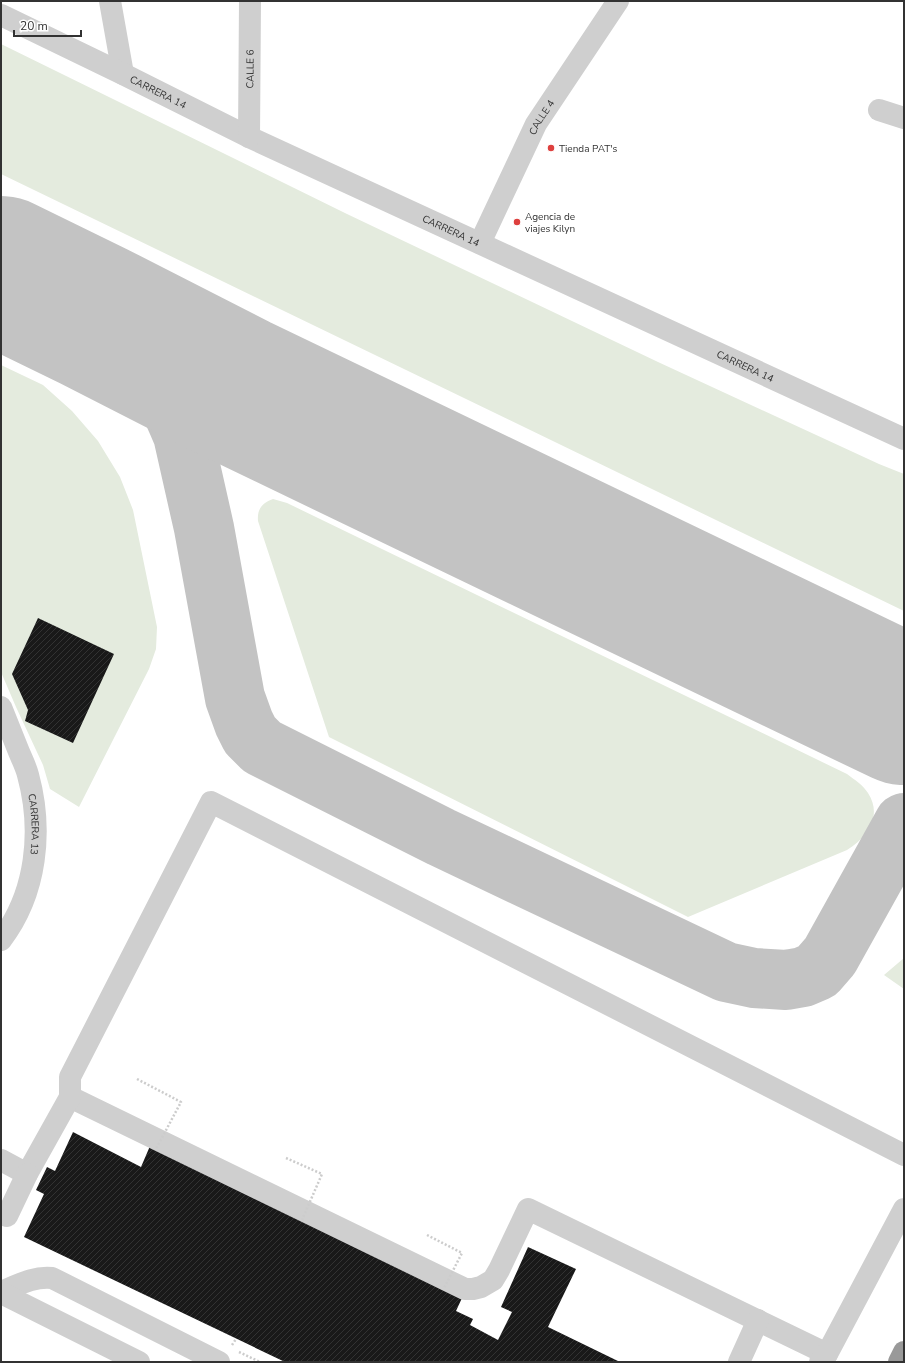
<svg xmlns="http://www.w3.org/2000/svg" width="905" height="1363" font-family="'Nunito Sans',sans-serif">
  <style>
    .grass { fill: #e4ebde }
    .lines { fill: none; stroke-linecap: round; stroke-linejoin: round }
    .taxiway { stroke: #c3c3c3; stroke-width: 60 }
    .runway { stroke: #c3c3c3; stroke-width: 150 }
    .building { fill: url(#building-hatch) }
    .path { stroke: #ccc; stroke-width: 2.5; stroke-dasharray: 2 2; stroke-linecap: butt }
    .minor { stroke: #cfcfcf; stroke-width: 22 }
    .highway { stroke: #999; stroke-width: 22 }
    .path-bridge { stroke: #ccc; stroke-width: 2.5; stroke-dasharray: 2 2; stroke-linecap: butt }
    .poi-dot { fill: #de403e; stroke: #fff; stroke-width: 1.5 }
    .labels { text-anchor: middle; stroke-width: 4; stroke-linejoin: round; paint-order: stroke }
    .street-label { font-size: 10px; fill: #323232; stroke: #fff }
    .poi-label { font-size: 10px; fill: #323232; stroke: #fff; text-anchor: start }
  </style>
  <defs>
    <pattern id="building-hatch" width="6" height="6" patternUnits="userSpaceOnUse"><rect width="6" height="6" fill="#191919"/><path d="M-1 1l2-2M0 6l6-6M5 7l2-2" fill="none" stroke="#323232"/></pattern>
  </defs>
  <rect width="100%" height="100%" fill="#fff"/>
  <path class="grass" d="M 1,44 L 347,214 L 658,362 L 879,464 L 904,474 L 904,611 L 1,174 Z
    M 1,365 L 43,385 L 72,411 L 98,441 L 120,477 L 133,510 L 157,627 L 156,649 L 149,669 L 79,807 L 50,789 L 43,765 L 16,707 L 1,672 Z
    M 273,499 L 287,503 L 847,774 C 855,780 863,785 868,793 C 883,816 867,838 847,850 L 688,917 L 329,737 L 258,521 C 257,509 262,503 273,499 Z
    M 904,958 L 904,989 L 884,975 Z"/>
  <g class="lines">
    <path class="taxiway" d="M 93,316 C 111,331 130,346 145,364 C 162,385 173,411 183,435
      M 236,389 L 218,393 L 205,398 L 196,407 L 188,420 L 183,435 L 204,528 L 235,698 L 244,723 L 250,735 L 262,747 L 441,837 L 726,972 L 754,978 L 786,980 L 803,977 L 817,971 L 830,956 L 904,823
      M 892,704 L 904,724"/>
    <path class="runway" d="M 1,271 L 93,316 L 236,389 L 904,710"/>
  </g>
  <path class="building" d="M 38,618 L 114,654 L 73,743 L 25,721 L 28,710 L 12,674 Z
    M 73,1132 L 141,1167 L 150,1146 L 462,1298 L 456,1311 L 473,1319 L 470,1325 L 498,1340 L 512,1312 L 501,1307 L 528,1247 L 576,1269 L 548,1327 L 620,1362 L 285,1362 L 24,1237 L 44,1194 L 36,1190 L 47,1167 L 55,1171 Z"/>
  <g class="lines">
    <path class="path" d="M 232,1345 L 236,1339
      M 239,1352 L 260,1362"/>
    <g class="minor">
      <path d="M 110,1 L 123,74"/>
      <path id="s1" d="M 1,15 L 123,74 L 249,137 L 904,439"/>
      <path d="M 879,110 L 904,118"/>
      <path id="s2" d="M 249,137 L 250,1"/>
      <path id="s3" d="M 480,243 L 536,124 L 618,1"/>
      <path id="s4" d="M 1,707 C 7,722 13,737 19,752 C 22,759 26,767 28,775 C 43,830 37,893 1,940"/>
      <path d="M 70,1097 L 465,1289 L 473,1289 L 481,1287 L 493,1280 L 499,1270 L 528,1209 L 827,1354"/>
      <path d="M 1,1160 L 27,1174 L 70,1097 L 70,1077 L 211,802 L 904,1155"/>
      <path d="M 7,1216 L 27,1174"/>
      <path d="M 1,1292 C 18,1285 34,1276 52,1278 L 219,1362"/>
      <path d="M 1,1293 L 139,1362"/>
      <path d="M 739,1362 L 758,1320"/>
      <path d="M 820,1362 L 827,1354 L 904,1209"/>
    </g>
    <path class="highway" d="M 899,1362 L 904,1352"/>
    <path class="path-bridge" d="M 137,1079 L 181,1102 L 156,1149
      M 286,1158 L 322,1174 L 302,1220
      M 427,1235 L 462,1253 L 444,1288"/>
  </g>
  <g class="poi-dot">
    <circle cx="551" cy="148" r="4"/>
    <circle cx="517" cy="222" r="4"/>
  </g>
  <g class="labels">
    <g class="street-label">
      <text dy="4" stroke="none"><textPath href="#s2" startOffset="68">CALLE 6</textPath></text>
      <text dy="4" stroke="none"><textPath href="#s1" startOffset="175">CARRERA 14</textPath></text>
      <text dy="4" stroke="none"><textPath href="#s3" startOffset="140">CALLE 4</textPath></text>
      <text dy="4" stroke="none"><textPath href="#s1" startOffset="499">CARRERA 14</textPath></text>
      <text dy="4" stroke="none"><textPath href="#s1" startOffset="823">CARRERA 14</textPath></text>
      <text dy="4" stroke="none"><textPath href="#s4" startOffset="123">CARRERA 13</textPath></text>
    </g>
    <g class="poi-label">
      <text x="559" y="152">Tienda PAT's</text>
      <text x="525" y="220">Agencia de<tspan x="525" dy="12">viajes Kilyn</tspan></text>
    </g>
  </g>
  <rect width="905" height="1363" fill="none" stroke="#323232" stroke-width="4"/>
  <path d="M14 30v6h67v-6" fill="none" stroke="#323232" stroke-width="2"/>
  <text x="20" y="30" font-size="12" fill="#323232" stroke="#ffffff" stroke-width="3" paint-order="stroke">20 m</text>
</svg>
